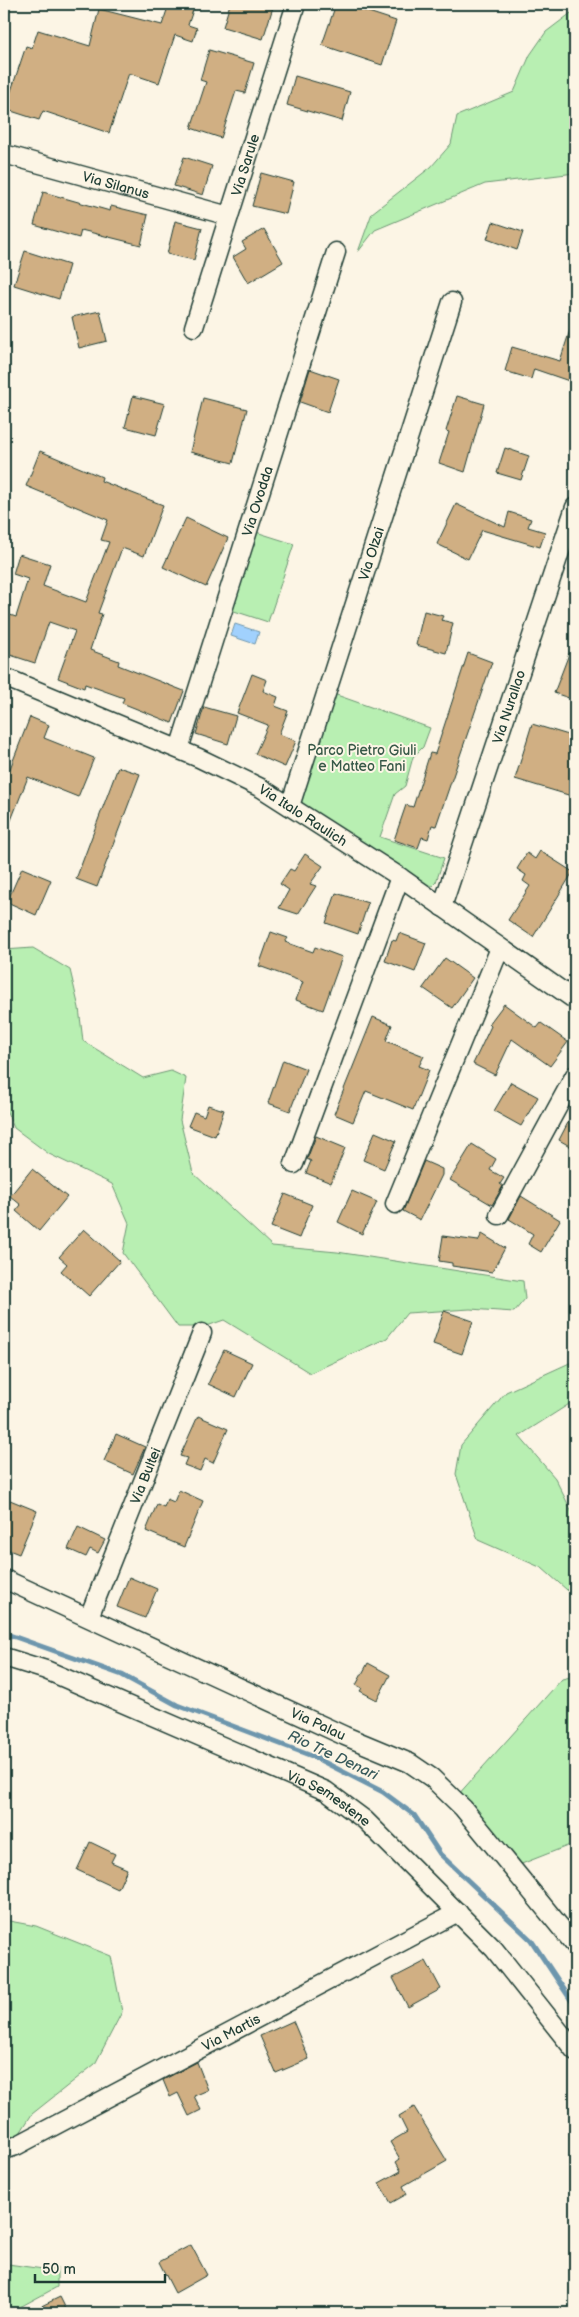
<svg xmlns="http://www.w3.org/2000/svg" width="579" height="2317" font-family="'Balsamiq Sans',sans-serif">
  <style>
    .green { fill: #b8efb2; stroke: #6c9673 }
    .water { fill: #a1d1fd; stroke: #6d96ad }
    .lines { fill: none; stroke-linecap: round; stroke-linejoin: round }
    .stream { stroke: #6d96ad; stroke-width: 5 }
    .building { fill: #d0af83; stroke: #1f3d34 }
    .minor-casing { stroke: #1f3d34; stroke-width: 21 }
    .minor { stroke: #fcf5e5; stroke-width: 18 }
    .labels { text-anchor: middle; stroke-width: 4; stroke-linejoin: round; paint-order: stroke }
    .street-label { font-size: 14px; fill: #1f3d34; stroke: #fcf5e5 }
    .park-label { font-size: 14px; fill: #365847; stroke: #fcf5e5 }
    .water-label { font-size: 15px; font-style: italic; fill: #395b5c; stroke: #fcf5e5 }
  </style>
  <rect width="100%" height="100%" fill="#fcf5e5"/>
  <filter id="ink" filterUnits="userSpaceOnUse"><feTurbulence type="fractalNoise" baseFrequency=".02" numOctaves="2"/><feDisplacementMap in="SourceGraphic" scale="10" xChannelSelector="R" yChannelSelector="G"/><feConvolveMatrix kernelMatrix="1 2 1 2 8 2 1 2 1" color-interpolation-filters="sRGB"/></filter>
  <g filter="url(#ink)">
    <path class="green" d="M 575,10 L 575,173 L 485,184 L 375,230 L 358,252 L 372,213 L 431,167 L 451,144 L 457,116 L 514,92 L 530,55 L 546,32 Z
      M 256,532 L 294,544 L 268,622 L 231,610 Z
      M 331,693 L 430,728 L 423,747 L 413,757 L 405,786 L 395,794 L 380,837 L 444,858 L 436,882 L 432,886 L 425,885 L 296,802 Z
      M 33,948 L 70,970 L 79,1008 L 83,1041 L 143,1078 L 171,1071 L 186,1078 L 180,1120 L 193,1173 L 272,1246 L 337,1252 L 523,1281 L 525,1299 L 514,1312 L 470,1309 L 407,1313 L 387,1338 L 310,1373 L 224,1320 L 204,1327 L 178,1327 L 123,1253 L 129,1223 L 112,1184 L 49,1154 L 14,1128 L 4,1105 L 4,950 Z
      M 574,1361 L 574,1401 L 519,1436 L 555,1478 L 575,1518 L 575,1597 L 542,1568 L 478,1540 L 456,1474 L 461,1445 L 506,1392 Z
      M 575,1676 L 575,1843 L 519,1865 L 457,1796 L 562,1679 Z
      M 4,1920 L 36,1926 L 111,1956 L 122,2012 L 95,2064 L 32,2114 L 10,2149 L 4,2150 Z
      M 8,2264 L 43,2269 L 57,2268 L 57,2287 L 9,2313 L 4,2313 L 4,2273 Z"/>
    <path class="water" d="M 235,624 L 259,632 L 255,644 L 231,636 Z"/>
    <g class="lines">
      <path class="stream" d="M 4,1633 L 122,1675 L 177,1705 L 312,1756 L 383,1792 L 414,1815 L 440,1854 L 531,1940 L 575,2006"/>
    </g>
    <path class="building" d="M 169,4 L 195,4 L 188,25 L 197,28 L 193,41 L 175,35 L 159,83 L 129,73 L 109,133 L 43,111 L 39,120 L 5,109 L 26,46 L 32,48 L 38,30 L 90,46 L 99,9 L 162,25 Z
      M 230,4 L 274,4 L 263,39 L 223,27 Z
      M 336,4 L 344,4 L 396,21 L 382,65 L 322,45 Z
      M 209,50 L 254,63 L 245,93 L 236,91 L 221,138 L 191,128 L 206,82 L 200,80 Z
      M 295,76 L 350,92 L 342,121 L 287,105 Z
      M 184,157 L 212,166 L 203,195 L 174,186 Z
      M 261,173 L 294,182 L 286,214 L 252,206 Z
      M 43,192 L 110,211 L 111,206 L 148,215 L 141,245 L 81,230 L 79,238 L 34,225 Z
      M 175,221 L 202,228 L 194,260 L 167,254 Z
      M 493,222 L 523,232 L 517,250 L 487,239 Z
      M 264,229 L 283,262 L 248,283 L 233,257 L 246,249 L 242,242 Z
      M 25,251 L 69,265 L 59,299 L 14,285 Z
      M 100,311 L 107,341 L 79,348 L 72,317 Z
      M 572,324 L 575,324 L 575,383 L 534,369 L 531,379 L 505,371 L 512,347 L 560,361 Z
      M 310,369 L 339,379 L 328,412 L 300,402 Z
      M 133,396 L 165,404 L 156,435 L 125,427 Z
      M 457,396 L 484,404 L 465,472 L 439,463 L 449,432 L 446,431 Z
      M 203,398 L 247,409 L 233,463 L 190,452 Z
      M 505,448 L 529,456 L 521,480 L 497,473 Z
      M 40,451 L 102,477 L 101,481 L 163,505 L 144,556 L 122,548 L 98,613 L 102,614 L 90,650 L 119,661 L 118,665 L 184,691 L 172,723 L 122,703 L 124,698 L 85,684 L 84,688 L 58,678 L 75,631 L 49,622 L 35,663 L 4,653 L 4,613 L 16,617 L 28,579 L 13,574 L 19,554 L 50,564 L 43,586 L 86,602 L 109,542 L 101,540 L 108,520 L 26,486 Z
      M 456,504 L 505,527 L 509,512 L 531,519 L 528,527 L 545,532 L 540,547 L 482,530 L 468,559 L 437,544 Z
      M 186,518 L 228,538 L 206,587 L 163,567 Z
      M 424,611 L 443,616 L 441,620 L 453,623 L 446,653 L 416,645 Z
      M 574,641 L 575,641 L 575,700 L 554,693 Z
      M 468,653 L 492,662 L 436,826 L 432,825 L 428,839 L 422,837 L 418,848 L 394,840 L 406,805 L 413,807 L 430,753 L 435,754 Z
      M 252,674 L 267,680 L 263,691 L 278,697 L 275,706 L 288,711 L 279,734 L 296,741 L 285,767 L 255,754 L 268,725 L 237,713 Z
      M 204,707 L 236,716 L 228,744 L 196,734 Z
      M 30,717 L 49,725 L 44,738 L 94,758 L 78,797 L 28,777 L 4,838 L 4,784 Z
      M 532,724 L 575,737 L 575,797 L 515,779 Z
      M 118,767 L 140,774 L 97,887 L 76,879 Z
      M 540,851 L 573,872 L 533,937 L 508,920 L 530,886 L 523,881 L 526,875 L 517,869 L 527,853 L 535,859 Z
      M 305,854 L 323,866 L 310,884 L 316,886 L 298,914 L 279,908 L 289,890 L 280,884 L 290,869 L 294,871 Z
      M 22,868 L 51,880 L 36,915 L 7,902 Z
      M 336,893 L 368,903 L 358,934 L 326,923 Z
      M 271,932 L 288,938 L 285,942 L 313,952 L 315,947 L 342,957 L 323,1010 L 296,1000 L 303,982 L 259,966 Z
      M 399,933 L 426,943 L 415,972 L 385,961 L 392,940 L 396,941 Z
      M 445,958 L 473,978 L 452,1008 L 423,988 Z
      M 504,1004 L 537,1028 L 541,1023 L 568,1042 L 550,1066 L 512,1039 L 495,1075 L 473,1064 L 491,1026 L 489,1024 Z
      M 373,1017 L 392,1025 L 386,1041 L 424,1056 L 419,1066 L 429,1070 L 413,1110 L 366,1091 L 353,1122 L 334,1114 Z
      M 283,1060 L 306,1069 L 290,1111 L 268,1103 Z
      M 511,1082 L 538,1097 L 521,1126 L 494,1111 Z
      M 208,1105 L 224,1110 L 215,1136 L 188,1126 L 194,1112 L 204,1116 Z
      M 575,1109 L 575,1149 L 559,1140 Z
      M 375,1132 L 396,1141 L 384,1169 L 363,1160 Z
      M 316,1136 L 345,1148 L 331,1183 L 306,1173 L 311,1161 L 307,1159 Z
      M 472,1144 L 496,1159 L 490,1170 L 504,1178 L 500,1184 L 503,1186 L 492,1205 L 450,1180 Z
      M 424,1161 L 442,1169 L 442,1175 L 420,1220 L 403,1211 Z
      M 32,1169 L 67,1197 L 39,1231 L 16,1211 L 21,1205 L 10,1196 Z
      M 352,1191 L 377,1202 L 362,1234 L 338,1222 Z
      M 285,1194 L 312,1205 L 299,1238 L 271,1227 Z
      M 521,1196 L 560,1220 L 541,1252 L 528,1244 L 533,1234 L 509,1219 Z
      M 84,1229 L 120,1261 L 89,1296 L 61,1271 L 67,1264 L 59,1257 Z
      M 482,1234 L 505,1248 L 492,1272 L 452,1266 L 452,1263 L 439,1261 L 443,1236 L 478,1241 Z
      M 444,1311 L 473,1321 L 462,1354 L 433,1344 Z
      M 224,1350 L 252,1363 L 236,1397 L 208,1384 Z
      M 198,1416 L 228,1429 L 213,1463 L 205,1459 L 200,1471 L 184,1465 L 187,1458 L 180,1456 Z
      M 116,1434 L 145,1447 L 133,1474 L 104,1461 Z
      M 179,1490 L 203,1501 L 184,1547 L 146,1531 L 157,1504 L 164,1507 L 167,1499 L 174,1502 Z
      M 10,1500 L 37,1511 L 19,1554 L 4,1548 L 4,1515 Z
      M 78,1527 L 105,1540 L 98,1553 L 90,1549 L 86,1557 L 68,1549 Z
      M 129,1577 L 157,1589 L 145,1618 L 117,1607 Z
      M 368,1663 L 390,1675 L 377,1700 L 360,1691 L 362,1688 L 356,1685 Z
      M 90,1842 L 115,1854 L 111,1862 L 127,1869 L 118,1889 L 77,1870 Z
      M 426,1961 L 441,1989 L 408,2007 L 393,1978 Z
      M 293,2021 L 309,2059 L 276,2073 L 260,2036 Z
      M 197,2062 L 208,2090 L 194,2096 L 201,2110 L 189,2116 L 178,2093 L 170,2097 L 163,2080 Z
      M 414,2107 L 447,2161 L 403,2186 L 407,2194 L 391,2203 L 379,2183 L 401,2171 L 396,2162 L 400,2159 L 390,2142 L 407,2132 L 399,2116 Z
      M 191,2245 L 207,2275 L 175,2293 L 159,2262 Z
      M 60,2297 L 68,2313 L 27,2313 Z"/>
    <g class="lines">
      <defs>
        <g id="minor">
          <path id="s1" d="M 4,154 L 229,216"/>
          <path id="s2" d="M 194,327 L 296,4"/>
          <path id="s3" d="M 4,677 L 199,758 L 261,788 L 400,877 L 575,1000"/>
          <path id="s4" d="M 179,749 L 336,252"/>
          <path id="s5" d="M 290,806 L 452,302"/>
          <path id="s6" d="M 442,907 L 575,507"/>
          <path d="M 294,1164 L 400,877"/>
          <path d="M 395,1204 L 500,948"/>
          <path d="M 499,1215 L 575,1075"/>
          <path id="s7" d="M 4,1579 L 345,1736 L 410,1763 L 432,1778 L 463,1808 L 575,1945"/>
          <path id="s8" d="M 89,1617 L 202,1333"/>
          <path id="s9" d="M 4,1657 L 46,1670 L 326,1791 L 365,1820 L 494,1949 L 575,2051"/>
          <path id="s10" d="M 4,2150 L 16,2146 L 458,1912"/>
        </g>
      </defs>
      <use href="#minor" class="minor-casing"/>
      <use href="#minor" class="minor"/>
    </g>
  </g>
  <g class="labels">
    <g class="street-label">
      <text dy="5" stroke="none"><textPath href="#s2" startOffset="170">Via Sarule</textPath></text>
      <text dy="5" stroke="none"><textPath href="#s1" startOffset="116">Via Silanus</textPath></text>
      <text dy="5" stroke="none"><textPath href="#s4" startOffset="260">Via Ovodda</textPath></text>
      <text dy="5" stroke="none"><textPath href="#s5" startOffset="265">Via Olzai</textPath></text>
      <text dy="5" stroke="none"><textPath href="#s6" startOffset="211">Via Nurallao</textPath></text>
      <text dy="5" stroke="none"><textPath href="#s3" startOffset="330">Via Italo Raulich</textPath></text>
      <text dy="5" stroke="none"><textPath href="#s8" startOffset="152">Via Bultei</textPath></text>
      <text dy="5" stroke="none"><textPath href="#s7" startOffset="346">Via Palau</textPath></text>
      <text dy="5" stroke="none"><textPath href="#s9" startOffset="355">Via Semestene</textPath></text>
      <text dy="5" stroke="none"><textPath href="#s10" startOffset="256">Via Martis</textPath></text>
    </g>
    <g class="park-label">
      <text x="362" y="755">Parco Pietro Giuli<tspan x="362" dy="16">e Matteo Fani</tspan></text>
    </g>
    <g class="water-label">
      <text transform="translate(333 1755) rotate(25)" y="5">Rio Tre Denari</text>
    </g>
  </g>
  <rect width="579" height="2317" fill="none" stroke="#fcf5e5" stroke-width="20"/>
  <rect x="10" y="10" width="559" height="2297" fill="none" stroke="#1f3d34" stroke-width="2" filter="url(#ink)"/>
  <path d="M35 2274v8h130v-8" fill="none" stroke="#1f3d34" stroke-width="2.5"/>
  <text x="42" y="2274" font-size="15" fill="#1f3d34" stroke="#fcf5e5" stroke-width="4" paint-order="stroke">50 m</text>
</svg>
